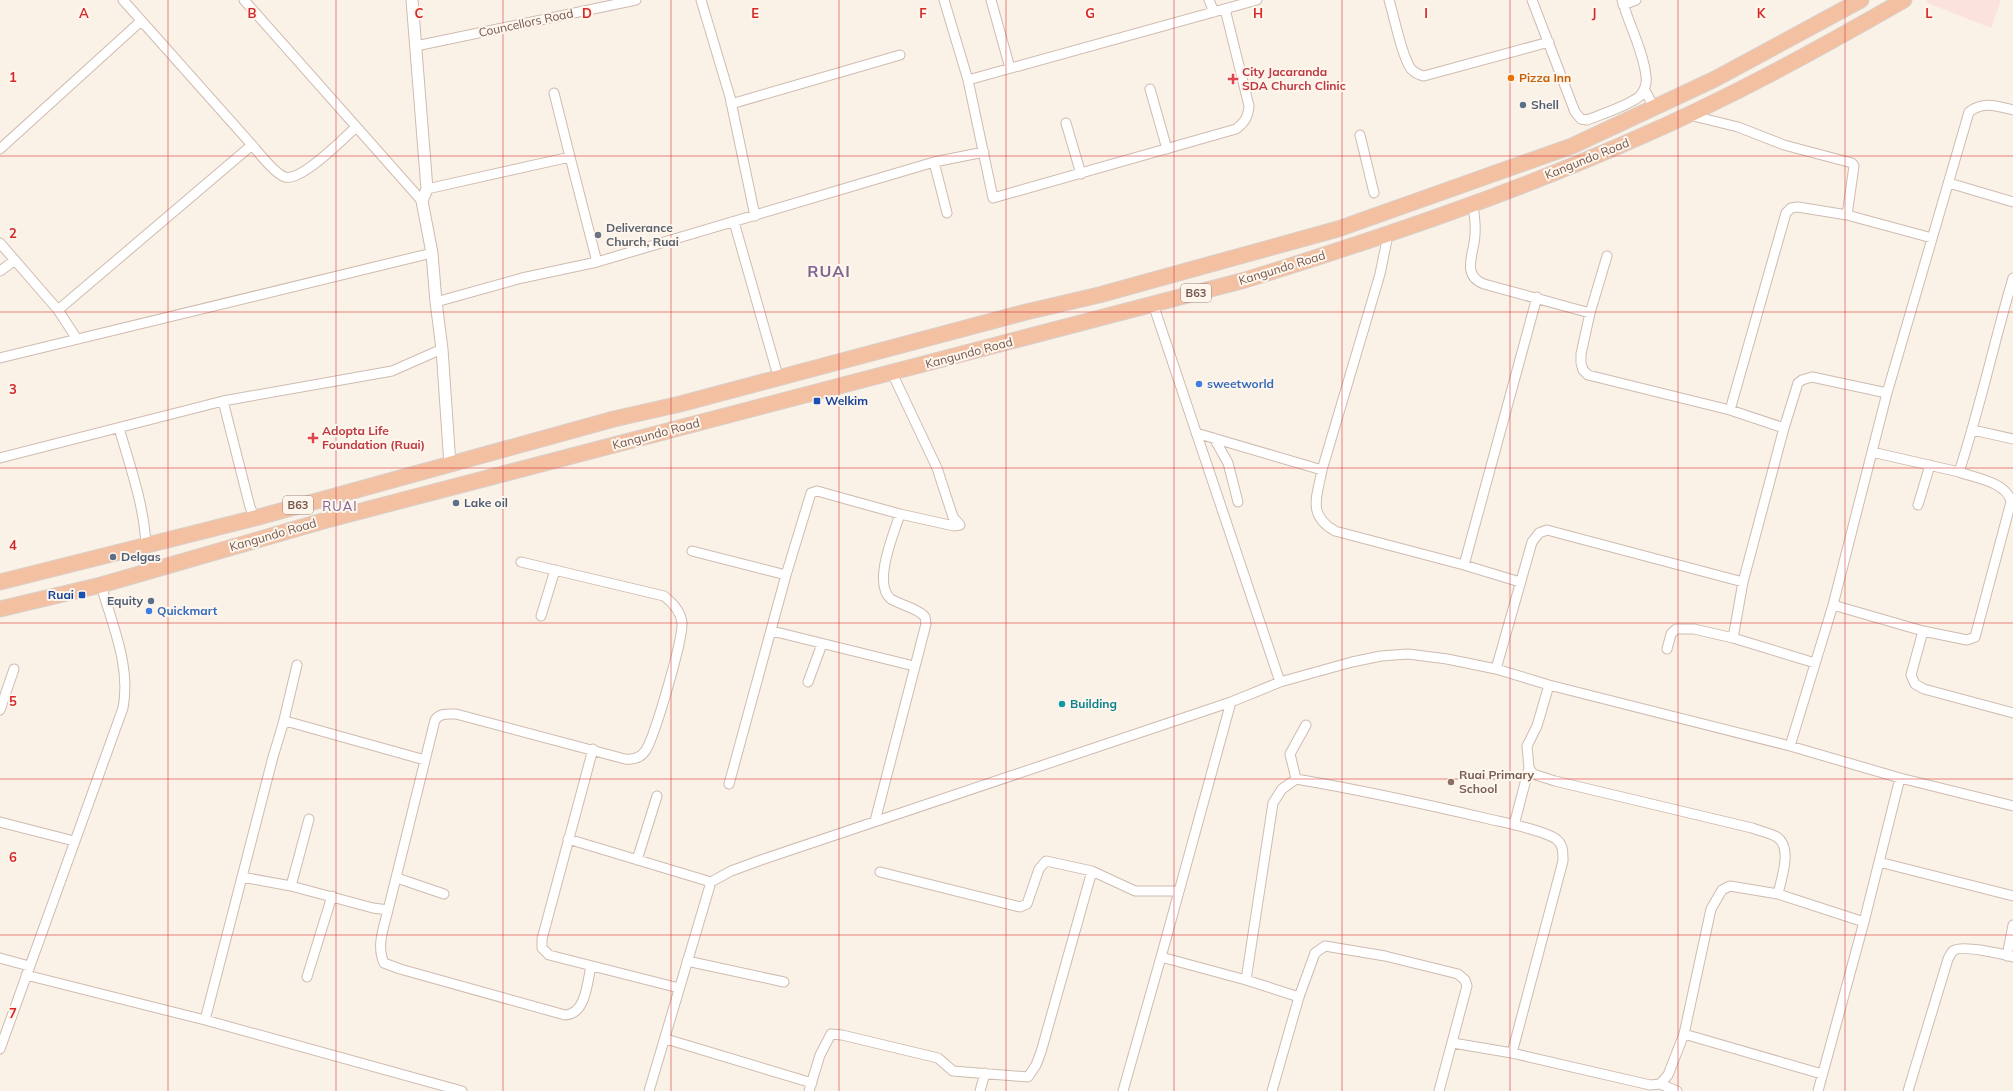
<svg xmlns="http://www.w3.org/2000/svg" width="2013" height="1091" font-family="Mulish,sans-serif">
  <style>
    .commercial { fill: #fbe2db }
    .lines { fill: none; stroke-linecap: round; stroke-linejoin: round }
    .minor-casing { stroke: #cfbbb0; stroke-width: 11 }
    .tertiary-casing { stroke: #cfbbb0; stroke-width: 13 }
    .trunk-casing { stroke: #d8d0cd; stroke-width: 17 }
    .minor { stroke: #fff; stroke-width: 9 }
    .tertiary { stroke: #fff; stroke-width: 11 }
    .trunk { stroke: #f4c0a2; stroke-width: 15 }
    .grid { fill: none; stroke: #d62828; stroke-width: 1; stroke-opacity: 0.55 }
    .food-dot { fill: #e8710a; stroke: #fef6ed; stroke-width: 1.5 }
    .health-dot { fill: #e0444e; stroke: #fef6ed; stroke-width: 1.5 }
    .service-dot { fill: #5c6f8a; stroke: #fef6ed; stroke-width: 1.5 }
    .worship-dot { fill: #6b7280; stroke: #fef6ed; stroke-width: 1.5 }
    .shop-dot { fill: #3f7fe0; stroke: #fef6ed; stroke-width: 1.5 }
    .transit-dot { fill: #1a4fb4; stroke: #fef6ed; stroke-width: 1.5 }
    .culture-dot { fill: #0f9aa8; stroke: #fef6ed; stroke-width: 1.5 }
    .education-dot { fill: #8d6e63; stroke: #fef6ed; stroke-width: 1.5 }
    .labels { text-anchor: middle; stroke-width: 4; stroke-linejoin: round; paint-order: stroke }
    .shield { fill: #fef6ed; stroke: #9d877c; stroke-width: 1 }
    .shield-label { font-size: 11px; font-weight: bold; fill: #74574c }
    .street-label { font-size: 12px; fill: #74574c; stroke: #fef6ed }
    .health-label { font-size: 12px; font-weight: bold; fill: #be3a42; stroke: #fef6ed; text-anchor: start }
    .food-label { font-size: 12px; font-weight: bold; fill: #c56008; stroke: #fef6ed; text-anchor: start }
    .service-label { font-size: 12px; font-weight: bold; fill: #4e5e75; stroke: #fef6ed; text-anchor: start }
    .worship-label { font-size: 12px; font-weight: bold; fill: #5b616d; stroke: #fef6ed; text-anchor: start }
    .shop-label { font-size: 12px; font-weight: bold; fill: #366cbe; stroke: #fef6ed; text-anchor: start }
    .transit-label { font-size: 12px; font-weight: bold; fill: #164399; stroke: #fef6ed; text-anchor: start }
    .culture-label { font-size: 12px; font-weight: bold; fill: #0d838f; stroke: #fef6ed; text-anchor: start }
    .education-label { font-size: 12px; font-weight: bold; fill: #785e54; stroke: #fef6ed; text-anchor: start }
    .neighbourhood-label { font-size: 13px; letter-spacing: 1px; fill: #7e6490; stroke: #fef6ed }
    .district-label { font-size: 16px; font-weight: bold; letter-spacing: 1px; fill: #7e6490; stroke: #fef6ed }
    .grid-label { font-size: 13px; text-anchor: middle; font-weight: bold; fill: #d62828; stroke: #fef6ed; stroke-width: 4; stroke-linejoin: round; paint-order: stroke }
  </style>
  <rect width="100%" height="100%" fill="#fbf2e7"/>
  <path class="commercial" d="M 1929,0 L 2001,0 L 1991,28 L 1925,2 Z"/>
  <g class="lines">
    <defs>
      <path id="minor" d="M 244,0 L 422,201
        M 701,0 L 730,97 L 755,216
        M 944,0 L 968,80
        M 991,0 L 1010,68
        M 1209,0 L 1214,12
        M 1389,0 C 1394,16 1402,57 1411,69 C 1415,73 1419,75 1424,76 L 1549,42
        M 1532,0 L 1575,112 L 1581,119 L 1587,120 C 1602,114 1628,106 1640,96 C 1645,90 1647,83 1646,76 C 1643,50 1629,25 1622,0
        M 1623,5 L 1636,0
        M 1225,9 L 1249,106 C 1248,117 1245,122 1236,129 L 993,198 L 968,80 L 1257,0
        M 416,46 L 636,0
        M 1150,89 L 1167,149
        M 1645,90 L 1654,108
        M 554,93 L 570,157
        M 731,104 L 900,55
        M 1689,115 L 1738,127 L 1784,145 L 1852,163 L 1854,166 L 1847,215
        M 1066,123 L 1081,174
        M 1360,135 L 1374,193
        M 252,145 C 259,153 275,174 285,177 C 301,182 344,138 356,127
        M 0,149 L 141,21
        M 934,162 L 947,213
        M 1949,183 L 2013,202
        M 427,189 L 570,157 L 597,262 L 934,162 L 984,152
        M 1473,205 C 1474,215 1476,224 1475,234 C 1475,252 1460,275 1484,284 L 1590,313
        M 734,222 L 776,369
        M 1388,235 L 1380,274 L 1322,470 C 1317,497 1307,515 1335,531 L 1464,565 L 1537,297
        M 0,243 L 58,310 L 77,339
        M 1607,256 L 1590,313 L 1581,354 L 1581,363 L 1583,370 L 1588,375 L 1730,410 L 1786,213 L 1791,208 L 1798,207 L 1847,215 L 1932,238
        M 0,271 L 15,260
        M 436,302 L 522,278 L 597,262
        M 1153,304 L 1280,682
        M 58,310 L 252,145 L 123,0
        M 0,358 L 432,253
        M 223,401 L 250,507 L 255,518
        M 119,428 C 130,466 144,505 146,545
        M 1784,428 L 1798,383 L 1802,380 L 1812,377 L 1887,393
        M 1973,430 L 2013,439
        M 1196,433 L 1322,470
        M 1214,438 L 1228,463 L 1238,502
        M 1872,452 L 1959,472 C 1980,408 1994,342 2013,278
        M 0,458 L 223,401 L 392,371 L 442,349
        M 1918,505 L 1930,465
        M 692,551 L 786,575
        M 1464,565 L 1520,582
        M 1743,582 L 1733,638 L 1815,663
        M 1833,605 L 1923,631 L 1911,675 L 1915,684 L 1924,689 L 2013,713
        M 541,616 L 555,570
        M 772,631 L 914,666
        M 1923,631 L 1967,640 L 1975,637 L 2011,502 C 2007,482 1975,478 1959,472
        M 1667,649 L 1671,634 L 1676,629 L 1694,629 L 1733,638
        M 1496,669 L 1532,542 L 1539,533 L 1547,530 L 1743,582 L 1784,428 L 1730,410
        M 808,682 L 822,644
        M 0,710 L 14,669
        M 283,724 L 297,665
        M 1790,746 L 1833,605 L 1887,393 L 1969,112 C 1983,101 1997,106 2013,110
        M 593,749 L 542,939 L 542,948 L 549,955 L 679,988
        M 1529,768 L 1533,774 L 1555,781 L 1752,828 C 1760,831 1770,833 1777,837 C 1793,848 1781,879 1778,894
        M 1296,779 C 1361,790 1425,804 1489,819 C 1506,823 1543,830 1556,839 C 1563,844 1563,852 1563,861 L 1512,1053
        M 729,784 L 786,575 L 811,493 L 817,491 L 900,514 L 954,526 L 960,525 L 953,517 L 937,468 L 892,373
        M 875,821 L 926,624 L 925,617 L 922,614 C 913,607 901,605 891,599 C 872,584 894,533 900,514
        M 0,822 L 74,841
        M 1514,825 L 1529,768 L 1527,746 L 1537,726 L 1549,685
        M 568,839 L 711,882
        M 637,860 L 657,796
        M 1879,862 L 2013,896
        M 880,872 L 1020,907 L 1027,904 L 1039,869 L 1046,861 L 1092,871 L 1135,891 L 1179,891
        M 242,877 L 291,886 L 373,908 L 388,910 L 435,720 C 440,713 447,714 456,714 L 625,759 C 634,760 641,758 646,750 C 655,735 683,640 682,623 C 681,611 673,603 664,596 L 521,562
        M 397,878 L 444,894
        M 291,886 L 309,819
        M 388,910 C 384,927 376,946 384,963 L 400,969 L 565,1015 C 586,1014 587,983 591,966
        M 2007,956 L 2013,925
        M 1161,957 L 1231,702
        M 0,958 L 29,966
        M 687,961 L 784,982
        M 26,975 L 205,1020 L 462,1091
        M 307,977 L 332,896
        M 1246,980 L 1273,803 L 1282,789 L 1296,779 L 1290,754 L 1306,725
        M 205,1020 L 273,757 L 283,724 L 289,722 L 425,760
        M 1684,1034 L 1822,1074
        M 666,1039 L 812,1083
        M 1453,1043 L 1512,1053 L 1650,1085 L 1660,1084 L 1668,1075 L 1684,1034 L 1711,909 L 1722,890 L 1730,886 L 1778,894 L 1864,922
        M 0,1049 L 123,708 C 131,666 112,624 101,585
        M 1660,1084 L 1677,1091
        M 649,1091 L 711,882 L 731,871 L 761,860 L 1231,702 L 1280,682 L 1352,662 L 1381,656 L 1408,654 L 1447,659 L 1496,669 L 1549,685 L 1790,746 L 1900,778 L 2013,806
        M 809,1091 L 820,1055 L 831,1034 L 842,1035 L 938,1058 L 953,1071 L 1028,1077 L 1036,1065 L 1041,1052 L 1092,871
        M 980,1091 L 985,1073
        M 1123,1091 L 1161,957 L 1246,980 L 1299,997 L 1315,953 L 1325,946 L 1385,956 L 1458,974 L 1465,980 L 1467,986 L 1439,1091
        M 1272,1091 L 1299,997
        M 1818,1091 L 1864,922 L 1900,778
        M 1908,1091 L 1948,959 C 1949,957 1951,953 1953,951 C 1961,944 2002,954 2013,957"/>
      <path id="tertiary" d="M 412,0 L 427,189 L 422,201 L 432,253 L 436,302 L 442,349 L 450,465"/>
      <path id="trunk" d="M 0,582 L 255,518 L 614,419 L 680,404 L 1026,312 L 1099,295 L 1338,229 L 1572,146 L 1715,79 L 1861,0
        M 0,609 L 101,585 L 323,521 L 1245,280 C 1378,239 1508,195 1635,139 C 1728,99 1817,50 1904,0"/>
    </defs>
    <use href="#minor" class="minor-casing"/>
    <use href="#tertiary" class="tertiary-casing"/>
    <use href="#trunk" class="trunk-casing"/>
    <use href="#minor" class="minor"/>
    <use href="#tertiary" class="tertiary"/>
    <use href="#trunk" class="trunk"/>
  </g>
  <path class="grid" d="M 168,0 L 168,1091M 336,0 L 336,1091M 503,0 L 503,1091M 671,0 L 671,1091M 839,0 L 839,1091M 1006,0 L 1006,1091M 1174,0 L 1174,1091M 1342,0 L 1342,1091M 1510,0 L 1510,1091M 1678,0 L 1678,1091M 1845,0 L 1845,1091M 0,156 L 2013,156M 0,312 L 2013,312M 0,468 L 2013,468M 0,623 L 2013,623M 0,779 L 2013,779M 0,935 L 2013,935"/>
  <circle class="food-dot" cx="1511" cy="78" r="4"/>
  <g class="health-dot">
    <path d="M1231 73h4v4h4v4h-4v4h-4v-4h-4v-4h4z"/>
    <path d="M311 432h4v4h4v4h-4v4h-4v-4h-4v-4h4z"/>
  </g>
  <g class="service-dot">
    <circle cx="1523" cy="105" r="4"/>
    <circle cx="456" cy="503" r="4"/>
    <circle cx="113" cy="557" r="4"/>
    <circle cx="151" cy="601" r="4"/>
  </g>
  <circle class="worship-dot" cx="598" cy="235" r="4"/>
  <g class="shop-dot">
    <circle cx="1199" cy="384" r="4"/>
    <circle cx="149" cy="611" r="4"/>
  </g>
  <g class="transit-dot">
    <rect x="813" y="397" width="8" height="8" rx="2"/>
    <rect x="78" y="591" width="8" height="8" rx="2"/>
  </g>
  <circle class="culture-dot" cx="1062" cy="704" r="4"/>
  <circle class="education-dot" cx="1451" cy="782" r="4"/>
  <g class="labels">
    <g class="shield">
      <rect x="1181" y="284" width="30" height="18" rx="3"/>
      <rect x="283" y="496" width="30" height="18" rx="3"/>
    </g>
    <g class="shield-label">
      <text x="1196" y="297">B63</text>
      <text x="298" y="509">B63</text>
    </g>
    <g class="street-label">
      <text transform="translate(526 23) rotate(-12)" y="4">Councellors Road</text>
      <text transform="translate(1587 159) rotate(-22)" y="4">Kangundo Road</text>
      <text transform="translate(1282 268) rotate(-17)" y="4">Kangundo Road</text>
      <text transform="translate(969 353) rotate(-15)" y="4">Kangundo Road</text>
      <text transform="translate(656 434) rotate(-15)" y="4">Kangundo Road</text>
      <text transform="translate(273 535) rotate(-16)" y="4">Kangundo Road</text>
    </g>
    <g class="health-label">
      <text x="1242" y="76">City Jacaranda<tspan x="1242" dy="14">SDA Church Clinic</tspan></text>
      <text x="322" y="435">Adopta Life<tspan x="322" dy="14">Foundation (Ruai)</tspan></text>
    </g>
    <g class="food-label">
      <text x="1519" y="82">Pizza Inn</text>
    </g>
    <g class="service-label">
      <text x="1531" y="109">Shell</text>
      <text x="464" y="507">Lake oil</text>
      <text x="121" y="561">Delgas</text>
      <text x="143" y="605" text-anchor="end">Equity</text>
    </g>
    <g class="worship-label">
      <text x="606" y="232">Deliverance<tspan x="606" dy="14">Church, Ruai</tspan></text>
    </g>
    <g class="shop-label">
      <text x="1207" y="388">sweetworld</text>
      <text x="157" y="615">Quickmart</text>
    </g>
    <g class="transit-label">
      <text x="825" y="405">Welkim</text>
      <text x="74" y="599" text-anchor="end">Ruai</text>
    </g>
    <g class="culture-label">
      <text x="1070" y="708">Building</text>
    </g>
    <g class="education-label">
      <text x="1459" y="779">Ruai Primary<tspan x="1459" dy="14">School</tspan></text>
    </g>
    <g class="neighbourhood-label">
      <text x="340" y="511">RUAI</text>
    </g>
    <g class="district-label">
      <text x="829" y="277">RUAI</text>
    </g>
  </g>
  <g class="grid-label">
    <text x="84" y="18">A</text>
    <text x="252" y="18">B</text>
    <text x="419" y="18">C</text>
    <text x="587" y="18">D</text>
    <text x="755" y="18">E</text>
    <text x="923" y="18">F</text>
    <text x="1090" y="18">G</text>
    <text x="1258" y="18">H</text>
    <text x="1426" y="18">I</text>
    <text x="1594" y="18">J</text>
    <text x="1761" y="18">K</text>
    <text x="1929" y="18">L</text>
    <text x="13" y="82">1</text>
    <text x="13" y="238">2</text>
    <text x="13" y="394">3</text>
    <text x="13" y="550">4</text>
    <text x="13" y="706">5</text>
    <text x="13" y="862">6</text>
    <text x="13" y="1018">7</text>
  </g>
</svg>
